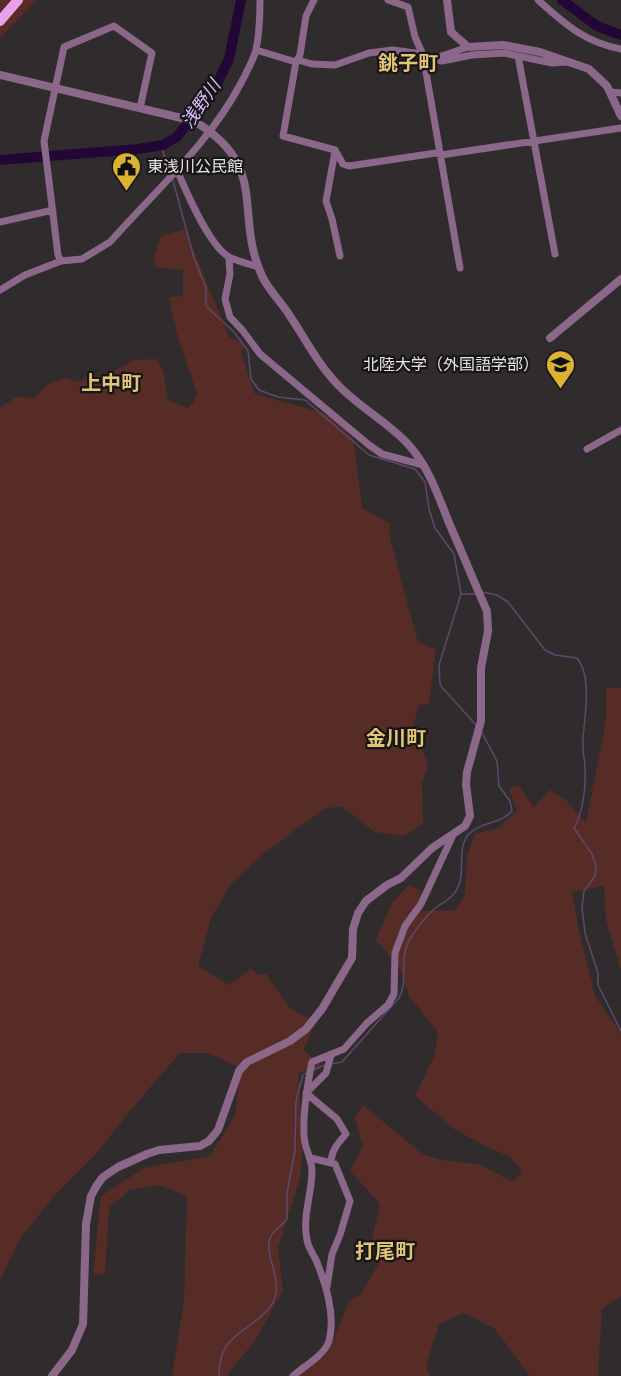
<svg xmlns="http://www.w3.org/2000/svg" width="621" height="1376" font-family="'PT Sans','Noto Sans JP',sans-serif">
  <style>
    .green { fill: #572b26 }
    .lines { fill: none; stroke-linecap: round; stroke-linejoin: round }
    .stream { stroke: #5d4a6b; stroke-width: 1.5 }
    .river { stroke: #220736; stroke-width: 10 }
    .minor { stroke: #8b688a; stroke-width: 7 }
    .tertiary { stroke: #8b688a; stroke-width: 8 }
    .primary { stroke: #e8a1e8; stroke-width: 10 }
    .labels { text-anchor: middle; stroke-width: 4.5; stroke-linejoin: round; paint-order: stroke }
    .poi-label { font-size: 16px; fill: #e7e5e6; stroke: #171516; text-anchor: start }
    .water-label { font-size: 18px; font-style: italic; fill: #dcbdfd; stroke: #171516 }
    .quarter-label { font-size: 20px; font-weight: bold; fill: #e1c479; stroke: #171516 }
  </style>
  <rect width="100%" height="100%" fill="#302c2e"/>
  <path class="green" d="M 0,0 L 37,0 L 0,38 Z
    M 185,229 L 229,337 L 244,343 L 241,353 L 255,394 L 331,415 L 353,438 L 362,508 L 389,523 L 390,538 L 418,642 L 436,650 L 429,704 L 419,705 L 413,728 L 428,764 L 422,784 L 423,823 L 404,836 L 375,832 L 341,806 L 324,809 L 263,854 L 231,884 L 211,918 L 198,966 L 229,985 L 251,968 L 257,974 L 266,974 L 290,1008 L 316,1023 L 303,1049 L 322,1066 L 298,1073 L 303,1146 L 300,1178 L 278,1248 L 283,1291 L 253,1343 L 227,1376 L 172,1376 L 184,1301 L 187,1196 L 159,1185 L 130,1190 L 109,1207 L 105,1274 L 93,1275 L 101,1196 L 144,1168 L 210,1156 L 235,1116 L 240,1068 L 208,1053 L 180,1053 L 130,1111 L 95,1155 L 55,1195 L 19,1240 L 0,1280 L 0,408 L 17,396 L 34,399 L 47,385 L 64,378 L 78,382 L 87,377 L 107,375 L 134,360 L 156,359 L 163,371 L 168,400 L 188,408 L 194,402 L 197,393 L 178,338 L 169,297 L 183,296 L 183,270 L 155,267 L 154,257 L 161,236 Z
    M 606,688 L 621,688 L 621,970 L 606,920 L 604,886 L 572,892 L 579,932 L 595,996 L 621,1033 L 621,1296 L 602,1309 L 598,1374 L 600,1376 L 530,1376 L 495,1329 L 464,1313 L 439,1324 L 426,1367 L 431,1376 L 291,1376 L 300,1364 L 323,1358 L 335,1337 L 349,1302 L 361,1294 L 380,1261 L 372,1239 L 380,1204 L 350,1171 L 363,1146 L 355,1118 L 363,1105 L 424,1155 L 442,1160 L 481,1165 L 513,1182 L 522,1171 L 509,1156 L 487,1147 L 454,1129 L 415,1096 L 435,1054 L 438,1032 L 409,996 L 398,965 L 376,940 L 391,904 L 409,885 L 421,891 L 423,911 L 455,910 L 465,896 L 467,856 L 475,834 L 499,828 L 517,810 L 509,789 L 518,785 L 534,807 L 550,790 L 567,801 L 586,823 L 606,720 Z"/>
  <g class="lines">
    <path class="stream" d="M 163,145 L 163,152 L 170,173
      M 172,177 L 194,258 L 206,288 L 206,306 L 235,333 L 248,351 L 251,379 L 259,390 L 278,397 L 305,400 L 369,455 L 415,469 L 425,482 L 429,509 L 435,528 L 454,554 L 461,594 L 439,665 L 440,685 L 476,725
      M 482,592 L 497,595 L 508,602 L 545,650 L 555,655 L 577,658 C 593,677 584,718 583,740 C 582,750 585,759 585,769 C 586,787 583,812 574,828 L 592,854 L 596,865 L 595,876 L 584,891 L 582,907 L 585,933 L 598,973 L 598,985 L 621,1031
      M 462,594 L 475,594
      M 330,1064 L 342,1062 L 399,998 C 409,980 398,959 410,939 C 416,929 425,918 433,910 C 443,901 454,899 459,885 C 465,869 457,849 468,835 C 480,821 500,825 512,811 L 510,801 L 499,786 L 497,761 L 481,731
      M 313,1070 L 325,1065
      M 219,1376 C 219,1341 235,1338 259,1318 C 264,1313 272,1307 274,1300 C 283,1277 262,1253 271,1236 C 275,1229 283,1225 287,1219 L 287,1193 L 295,1150 L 296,1100 L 303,1075 L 306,1073"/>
    <path class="river" d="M 562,0 L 597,26 L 621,35
      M 0,160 L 138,149 L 163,145 L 177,137 L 216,86 L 229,59 L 241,0"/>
    <path class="minor" d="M 314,0 L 306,16 L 300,55 L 296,62 L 283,136 L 335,150 L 343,164 L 349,166 L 436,153 L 441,155 L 621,128
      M 388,0 L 408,7 L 415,37 L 423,55 L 460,268
      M 538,0 C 565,24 584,42 621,49
      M 256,50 L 296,62
      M 518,56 L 555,254
      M 433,59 L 442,61 L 472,55 L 504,53 L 552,63 L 567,62
      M 298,60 L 312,64 L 335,65 L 369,53 L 393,50 L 415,53 L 433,59 L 468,47
      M 611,92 L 621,93
      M 335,151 L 326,201 L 332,219 L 340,256
      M 177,170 C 186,191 210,249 231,258 C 240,262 250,264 259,267
      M 0,222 L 53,210
      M 229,258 L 230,274 L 225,299 L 230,317 L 243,331 L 260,354 L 369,445 L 382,454 L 423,465
      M 61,261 L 58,255 L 44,141 L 64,47 L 114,26 L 152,53 L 140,108
      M 0,290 L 25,275 L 61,261 L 82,259 L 110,242 C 155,191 209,144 241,83 C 246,73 253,61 256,50 C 259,35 260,16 260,0
      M 587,449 L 621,430
      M 331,1055 L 326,1073 L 306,1093 L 337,1119 L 346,1134 C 338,1143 331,1151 331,1163
      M 311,1158 L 335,1164 L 350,1201 L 340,1235 L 332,1254 L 327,1287
      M 293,1376 C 304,1366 324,1356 329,1341 C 336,1315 326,1284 316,1260 C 313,1254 308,1247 307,1240 C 302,1216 312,1194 312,1171 C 312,1158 304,1148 304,1135 C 303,1111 307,1086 312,1062 L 344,1049 L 367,1023 L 388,1005 L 394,994 L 395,953 L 405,926 L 421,904 L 453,835"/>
    <path class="tertiary" d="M 447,0 L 451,32 L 468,47 L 503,45 L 540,52 L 589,69 L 607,86 L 621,116
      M 0,75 L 194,121 C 271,167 233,212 262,276 C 268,289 280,301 288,313 C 305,338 318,365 340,387 C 361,408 387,422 407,443 C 428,465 438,495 449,523 C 462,552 474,582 487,611 L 488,631 L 481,668 L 481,721 L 467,772 L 466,784 L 470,816 L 465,826 L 432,848 L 401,878 L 387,885 L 366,901 L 358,913 L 353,929 L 352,958 L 322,1009 L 306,1029 L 290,1041 L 247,1062 L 239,1071 L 218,1130 L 209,1141 L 200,1146 L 159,1150 L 147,1154 L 118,1167 L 103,1177 L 97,1185 L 91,1196 L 86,1224 L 83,1324 L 72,1350 L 52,1376
      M 550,338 L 621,279"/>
    <path class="primary" d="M 0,21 L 18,0"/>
  </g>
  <defs>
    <symbol id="civic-pin" viewBox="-11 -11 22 30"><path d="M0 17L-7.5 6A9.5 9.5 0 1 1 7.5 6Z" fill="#dcb233" stroke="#171516"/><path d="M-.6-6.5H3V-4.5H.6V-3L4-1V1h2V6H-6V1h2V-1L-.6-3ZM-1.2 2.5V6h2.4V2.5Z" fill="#111"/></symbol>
    <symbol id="university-pin" viewBox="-11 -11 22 30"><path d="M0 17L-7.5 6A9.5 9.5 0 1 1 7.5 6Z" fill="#dcb233" stroke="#171516"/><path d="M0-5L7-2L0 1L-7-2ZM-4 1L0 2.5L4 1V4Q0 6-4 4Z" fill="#111"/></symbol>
  </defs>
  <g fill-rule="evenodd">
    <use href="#civic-pin" x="110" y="150" width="33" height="45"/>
    <use href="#university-pin" x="544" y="348" width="33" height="45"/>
  </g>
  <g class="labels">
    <g class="poi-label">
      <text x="147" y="172">東浅川公民館</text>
      <text x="539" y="370" text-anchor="end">北陸大学（外国語学部）</text>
    </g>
    <g class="water-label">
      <text transform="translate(201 104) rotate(-55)" y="6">浅野川</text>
    </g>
    <g class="quarter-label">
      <text x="408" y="70">銚子町</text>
      <text x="111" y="390">上中町</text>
      <text x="396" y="745">金川町</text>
      <text x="385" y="1258">打尾町</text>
    </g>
  </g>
</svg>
